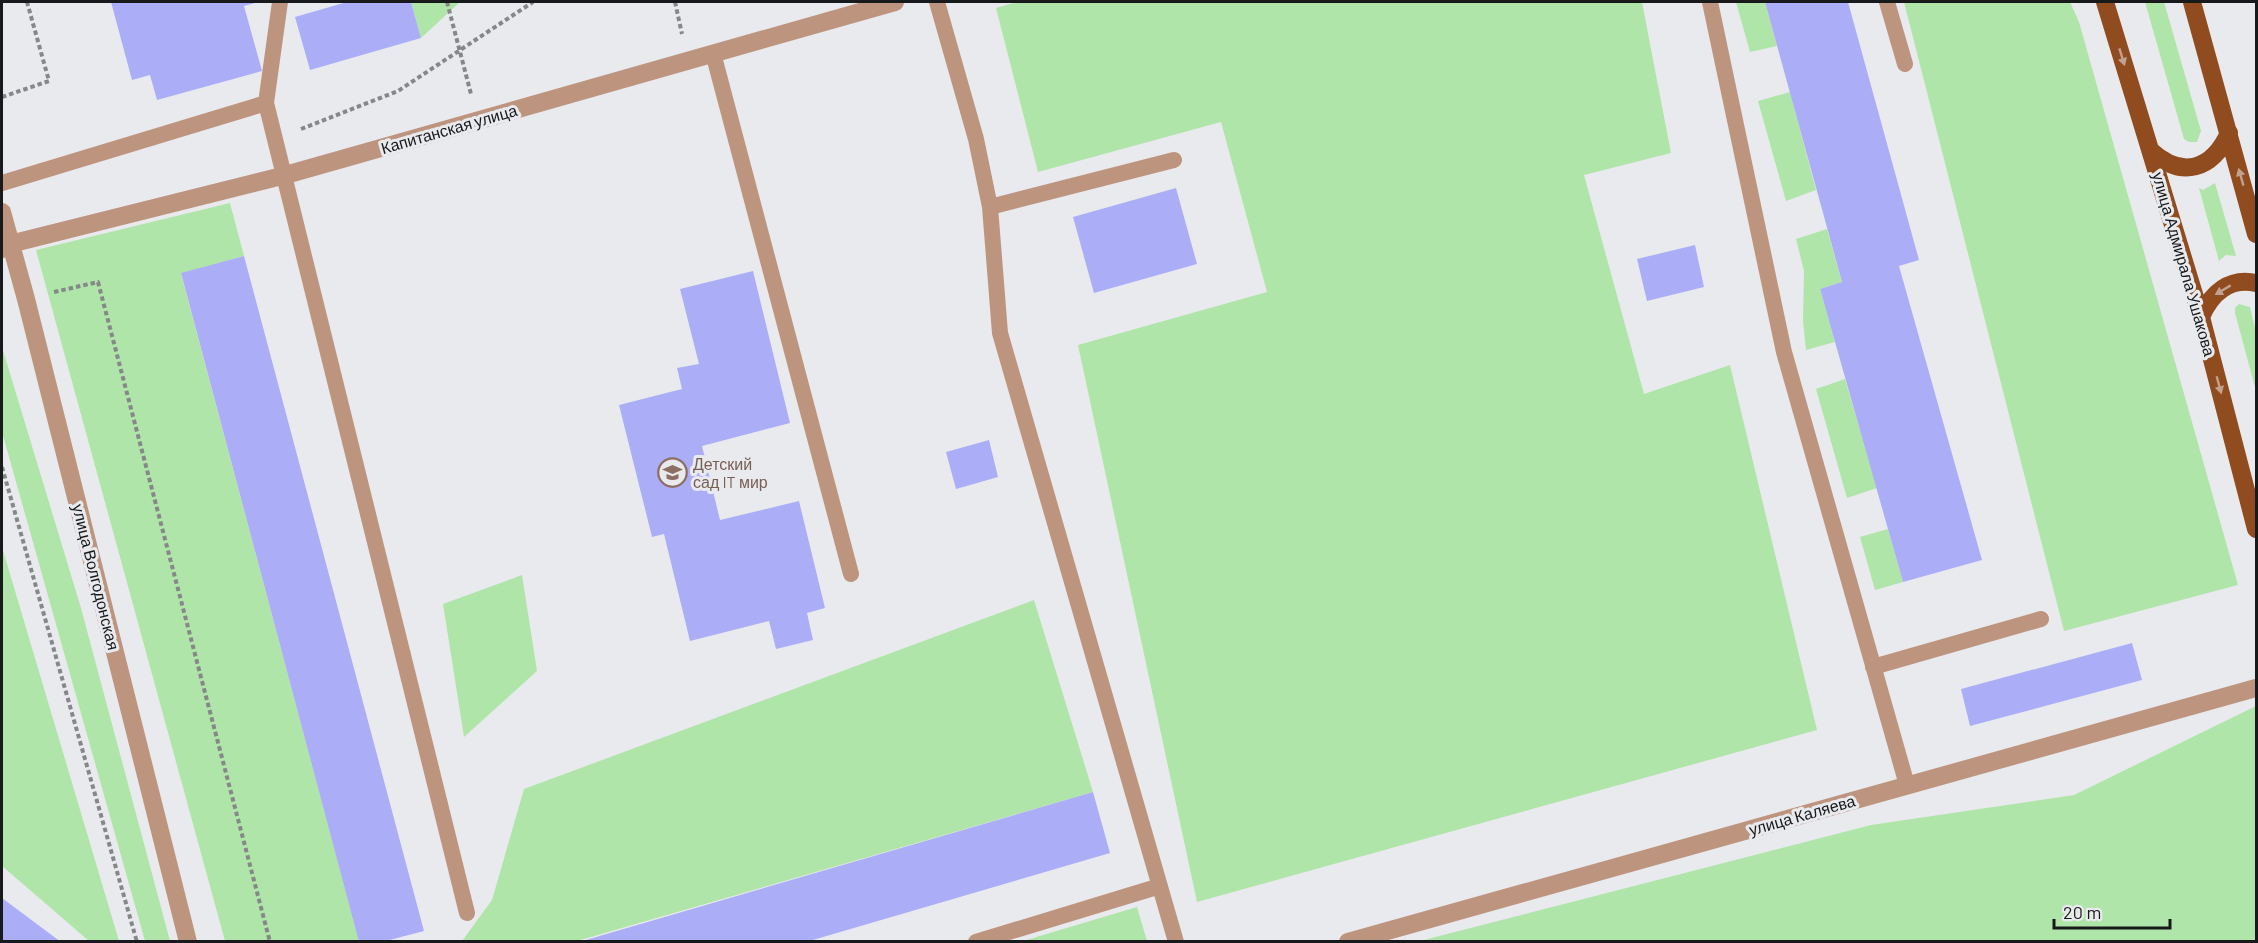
<svg xmlns="http://www.w3.org/2000/svg" width="2258" height="943" font-family="Barlow,sans-serif">
  <style>
    .green { fill: #b0e5a9 }
    .building { fill: #abaef6 }
    .lines { fill: none; stroke-linecap: round; stroke-linejoin: round }
    .path { stroke: #868789; stroke-width: 4; stroke-dasharray: 4.5 3; stroke-linecap: butt }
    .lane { stroke: #bd957f; stroke-width: 16 }
    .street { stroke: #bd957f; stroke-width: 18 }
    .primary { stroke: #904b1e; stroke-width: 18 }
    .oneway { fill: #c1a290 }
    .labels { text-anchor: middle; stroke-width: 6; stroke-linejoin: round; paint-order: stroke }
    .street-label { font-size: 16px; fill: #18191a; stroke: #e9eaee }
    .education-label { font-size: 16px; fill: #785e54; stroke: #e9eaee; text-anchor: start }
  </style>
  <rect width="100%" height="100%" fill="#e9eaee"/>
  <path class="green" d="M 411,2 L 460,2 L 421,38 Z
    M 1017,2 L 1642,2 L 1671,153 L 1584,175 L 1644,394 L 1730,365 L 1817,730 L 1197,902 L 1078,345 L 1267,292 L 1221,122 L 1038,172 L 996,8 Z
    M 1736,2 L 1765,2 L 1777,46 L 1750,52 Z
    M 1904,2 L 2070,2 L 2079,22 L 2238,585 L 2064,631 Z
    M 2145,2 L 2164,2 L 2201,131 L 2197,142 L 2189,142 L 2184,139 Z
    M 1790,92 L 1816,190 L 1786,201 L 1758,101 Z
    M 2215,183 L 2236,256 L 2226,255 L 2219,261 L 2199,188 L 2203,190 Z
    M 230,203 L 244,256 L 181,274 L 359,941 L 225,941 L 36,250 Z
    M 1827,229 L 1842,282 L 1820,289 L 1835,342 L 1806,350 L 1803,321 L 1804,271 L 1796,239 Z
    M 2239,304 L 2250,307 L 2256,332 L 2256,391 L 2235,313 L 2235,308 Z
    M 2,347 L 81,608 L 170,941 L 145,941 L 2,432 Z
    M 1845,379 L 1877,488 L 1847,498 L 1816,389 Z
    M 1888,529 L 1903,582 L 1875,590 L 1860,537 Z
    M 2,547 L 119,941 L 89,941 L 2,866 Z
    M 522,575 L 537,671 L 464,737 L 443,604 Z
    M 1034,600 L 1093,792 L 577,941 L 462,941 L 492,900 L 524,789 Z
    M 2256,706 L 2256,941 L 1420,941 L 1871,825 L 2074,795 Z
    M 1137,907 L 1147,941 L 1023,941 Z"/>
  <path class="building" d="M 111,2 L 259,2 L 244,6 L 262,71 L 157,100 L 150,75 L 132,80 Z
    M 347,2 L 411,2 L 421,38 L 310,70 L 295,17 Z
    M 1765,2 L 1848,2 L 1919,260 L 1899,266 L 1982,560 L 1903,582 L 1820,289 L 1842,282 Z
    M 1176,188 L 1197,264 L 1094,293 L 1073,217 Z
    M 1695,245 L 1704,287 L 1647,301 L 1637,259 Z
    M 244,256 L 424,931 L 382,942 L 359,942 L 181,273 Z
    M 753,271 L 790,423 L 702,446 L 720,520 L 799,501 L 825,608 L 807,613 L 813,640 L 776,649 L 769,621 L 690,641 L 664,534 L 652,537 L 619,405 L 682,389 L 677,368 L 699,364 L 680,289 Z
    M 989,440 L 998,477 L 956,489 L 946,452 Z
    M 2132,643 L 2142,680 L 1970,726 L 1961,689 Z
    M 1093,792 L 1110,853 L 806,942 L 579,942 Z
    M 2,898 L 61,942 L 2,942 Z"/>
  <g class="lines">
    <path class="path" d="M 447,2 L 471,94
      M 675,2 L 682,34
      M 2,97 L 49,81 L 27,2
      M 301,129 L 398,91 L 533,2
      M 54,292 L 98,282 L 270,942
      M 2,467 L 137,942"/>
    <path class="lane" d="M 280,2 L 266,103 L 467,913
      M 937,2 L 976,139 L 990,207 L 1000,333 L 1176,942
      M 1710,2 L 1784,352 L 1907,785
      M 1887,2 L 1905,64
      M 713,53 L 851,574
      M 2,183 L 266,103
      M 990,207 L 1174,160
      M 1873,667 L 2041,619
      M 976,942 L 1160,886"/>
    <path class="street" d="M 2,212 L 26,299 L 188,942
      M 2,249 L 10,244 L 282,176 L 895,2
      M 1348,942 L 2256,688"/>
    <path class="primary" d="M 2105,2 L 2201,317 L 2256,529
      M 2192,2 L 2256,234
      M 2151,151 C 2182,179 2212,170 2229,133
      M 2201,317 C 2211,293 2230,277 2256,283"/>
  </g>
  <defs><path id="oneway-solid" d="M-6-.8H1V-3.2L6.5 0L1 3.2V.8H-6Z" transform="scale(1.5)"/></defs>
  <g class="oneway">
    <use href="#oneway-solid" transform="translate(2122 57) rotate(73)"/>
    <use href="#oneway-solid" transform="translate(2241 177) rotate(-106)"/>
    <use href="#oneway-solid" transform="translate(2223 290) rotate(149)"/>
    <use href="#oneway-solid" transform="translate(2219 385) rotate(75)"/>
  </g>
  <defs>
    <symbol id="school-ring" viewBox="-11 -11 22 22"><circle r="9.5" fill="#e9eaee" stroke="#8d6e63" stroke-width="1.5"/><path d="M0-5L7-2L0 1L-7-2ZM-4 1L0 2.5L4 1V4Q0 6-4 4Z" fill="#8d6e63"/></symbol>
  </defs>
  <g fill-rule="evenodd">
    <use href="#school-ring" x="656" y="456" width="33" height="33"/>
  </g>
  <g class="labels">
    <g class="street-label">
      <text transform="translate(449 129) rotate(-16)" y="6">Капитанская улица</text>
      <text transform="translate(2184 264) rotate(74)" y="6">улица Адмирала Ушакова</text>
      <text transform="translate(96 577) rotate(76)" y="6">улица Волгодонская</text>
      <text transform="translate(1802 815) rotate(-16)" y="6">улица Каляева</text>
    </g>
    <g class="education-label">
      <text x="693" y="470">Детский<tspan x="693" dy="18">сад IT мир</tspan></text>
    </g>
  </g>
  <rect width="2258" height="943" fill="none" stroke="#18191a" stroke-width="6"/>
  <path d="M2054 919v9h116v-9" fill="none" stroke="#18191a" stroke-width="3"/>
  <text x="2063" y="919" font-size="18" fill="#18191a" stroke="#e9eaee" stroke-width="4.5" paint-order="stroke">20 m</text>
</svg>
